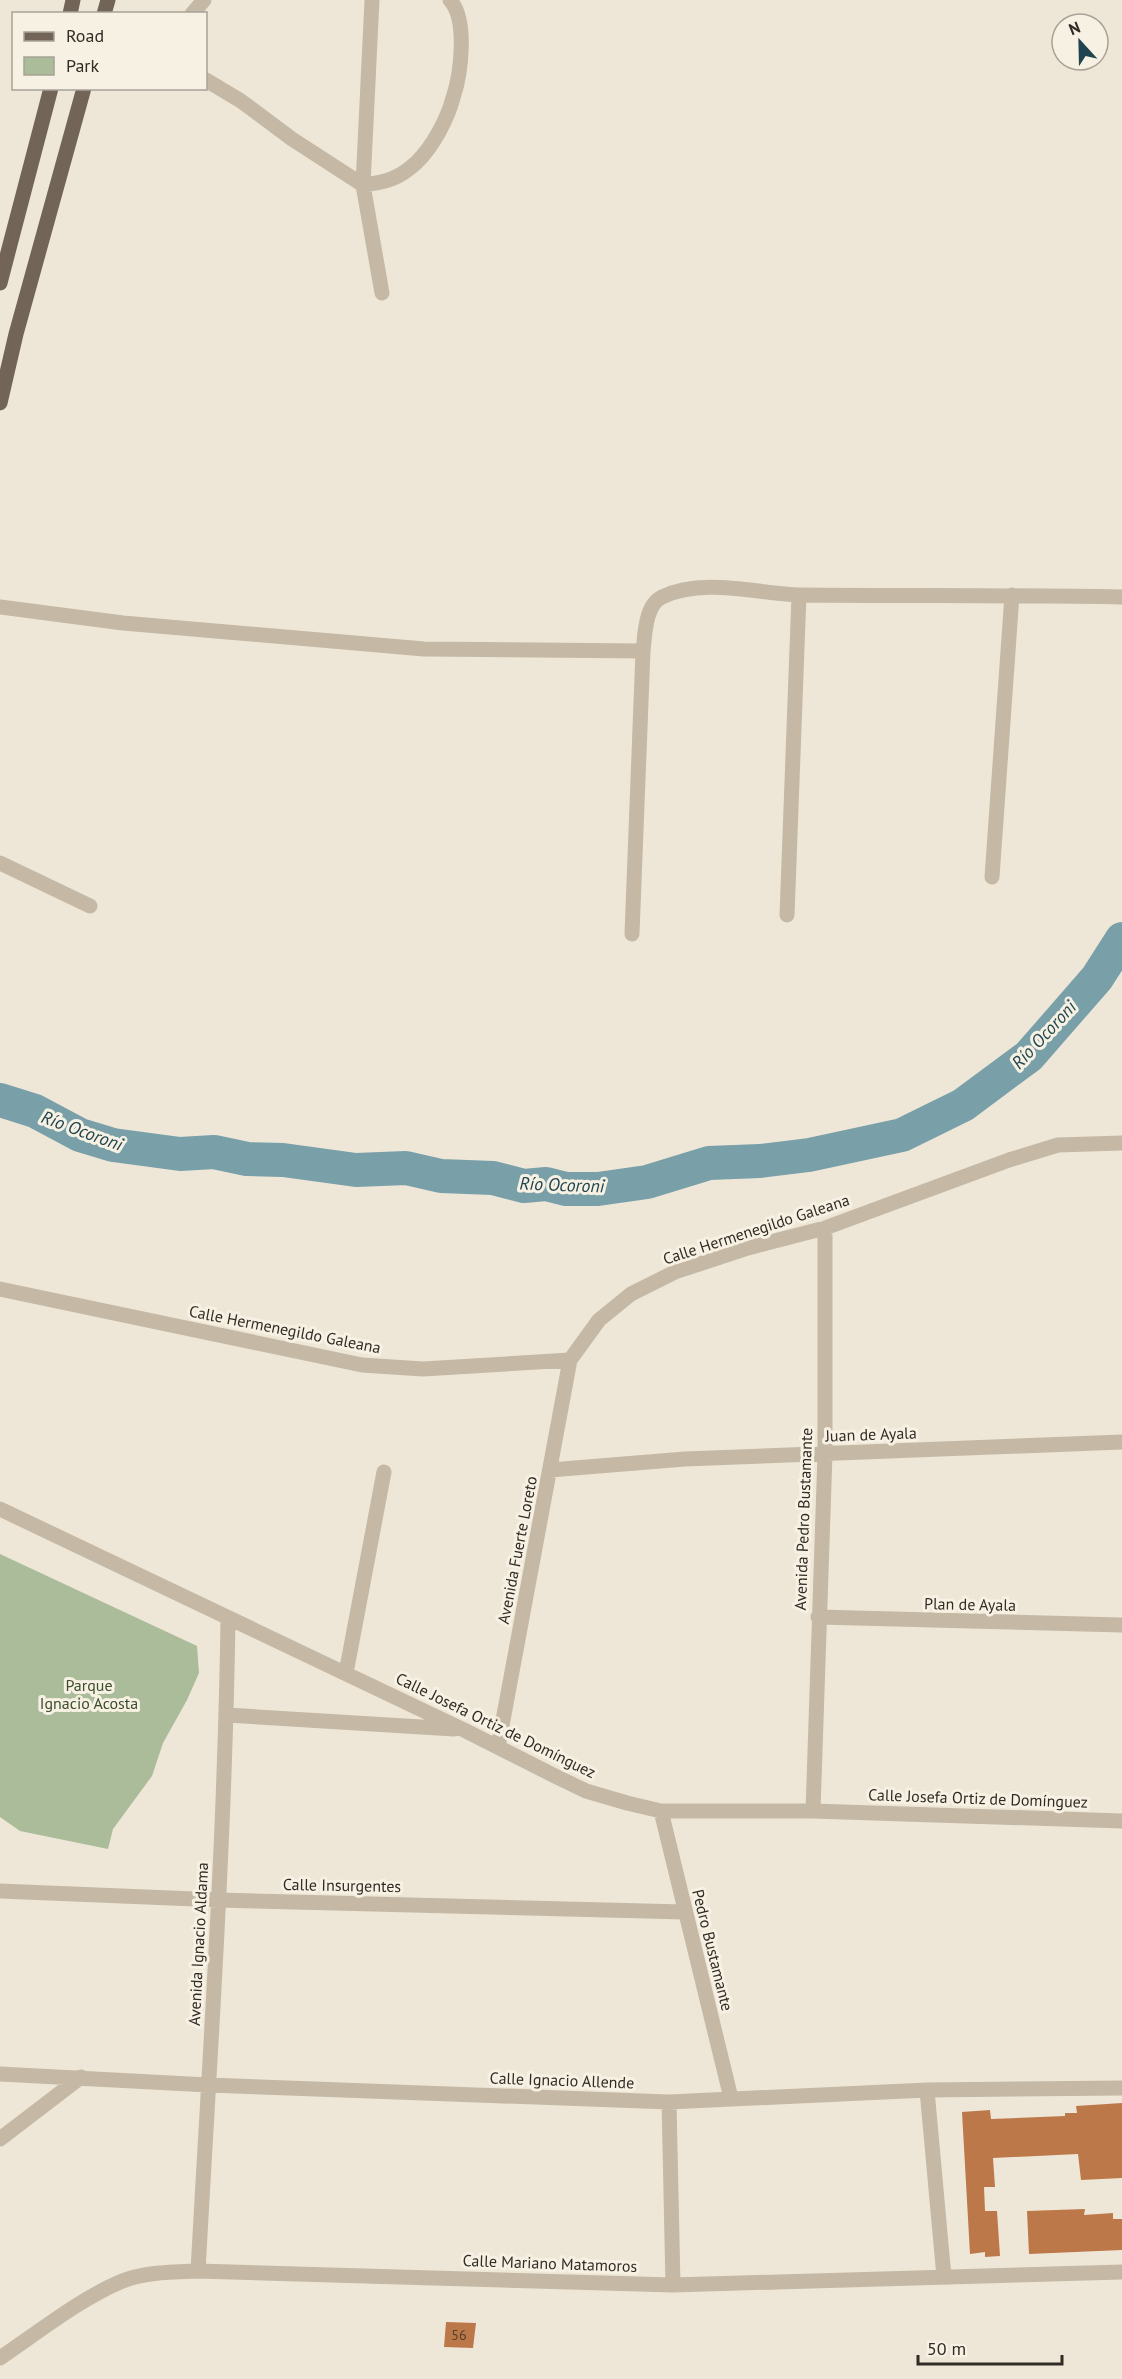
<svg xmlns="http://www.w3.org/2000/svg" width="1122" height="2379" font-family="'PT Sans',sans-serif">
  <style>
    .green { fill: #aabc99 }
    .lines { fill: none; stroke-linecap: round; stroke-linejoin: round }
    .river { stroke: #799fa9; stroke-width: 34 }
    .building { fill: #bc7848 }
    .minor { stroke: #c5b9a5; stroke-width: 15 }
    .major { stroke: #726558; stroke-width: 15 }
    .labels { text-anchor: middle; stroke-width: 6; stroke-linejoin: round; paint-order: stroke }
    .number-label { font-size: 14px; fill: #543e2e }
    .street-label { font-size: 16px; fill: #312b25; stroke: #f7f1e3 }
    .park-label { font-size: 16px; fill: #3b4d2b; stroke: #f7f1e3 }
    .water-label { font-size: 18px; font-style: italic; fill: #1f444f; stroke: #f7f1e3 }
  </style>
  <rect width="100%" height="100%" fill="#eee7d8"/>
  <path class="green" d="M 0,1554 L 197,1646 L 199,1673 L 187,1700 L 163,1743 L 152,1776 L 113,1829 L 108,1849 L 20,1831 L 0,1817 Z"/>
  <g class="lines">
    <path class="river" d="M 0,1100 L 35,1111 L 80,1135 L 113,1145 L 180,1154 L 214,1152 L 247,1159 L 283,1160 L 356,1170 L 406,1168 L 441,1176 L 493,1178 L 524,1186 L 546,1184 L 566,1189 L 598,1189 L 647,1182 L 709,1163 L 760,1161 L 809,1155 L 902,1135 L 963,1105 L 1029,1056 L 1097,978 L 1122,939"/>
  </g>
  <path class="building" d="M 1122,2103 L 1122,2178 L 1081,2180 L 1078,2154 L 993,2158 L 995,2187 L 984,2187 L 985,2211 L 997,2211 L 1000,2256 L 985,2257 L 985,2252 L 970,2254 L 962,2112 L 990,2110 L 991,2119 L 1065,2116 L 1065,2113 L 1077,2113 L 1076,2106 Z
    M 1085,2209 L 1084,2215 L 1113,2213 L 1113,2219 L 1122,2219 L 1122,2250 L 1029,2254 L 1027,2211 Z
    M 446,2322 L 476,2323 L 473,2348 L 444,2347 Z"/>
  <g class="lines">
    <path class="minor" d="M 372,0 L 363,185 C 386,182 399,179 417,162 C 433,146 447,120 453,98 C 461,74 468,20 450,0
      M 192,14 L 204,0
      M 206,80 L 241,101 L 292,139 L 363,185 L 382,293
      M 0,607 L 123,623 L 424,649 L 643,651
      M 0,863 L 90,906
      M 992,877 L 1012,595
      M 787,915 L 799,595
      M 632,934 L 643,651 C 645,635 645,605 662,597 C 704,577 757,594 802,595 C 909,596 1015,595 1122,597
      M 0,1289 L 362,1365 L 423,1369 L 570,1360 L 599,1320 L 631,1294 L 675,1272 L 748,1248 L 825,1228 L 1009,1160 L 1058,1145 L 1122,1143
      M 550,1470 L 685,1459 L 1122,1442
      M 0,1509 L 464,1730 L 555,1776 L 586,1791 L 627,1803 L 661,1811 L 813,1811 L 1122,1821
      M 818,1617 L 1122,1625
      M 346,1673 L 384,1472
      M 227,1715 L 454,1729
      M 498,1747 L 570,1360
      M 661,1811 L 731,2098
      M 813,1811 L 825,1454 L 825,1228
      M 0,1891 L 219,1900 L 684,1912
      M 0,2074 L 208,2085 L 669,2102 L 927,2090 L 1122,2088
      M 927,2090 L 944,2277
      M 669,2102 L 673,2285
      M 0,2139 L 81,2077
      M 198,2271 C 210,2053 225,1836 228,1618
      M 0,2358 C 37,2333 80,2299 120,2282 C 144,2272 172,2272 198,2271 L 673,2285 L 1122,2272"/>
    <path class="major" d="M 70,14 L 73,0
      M 104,14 L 108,0
      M 0,283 L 51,88
      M 0,403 L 16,334 L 84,88"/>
  </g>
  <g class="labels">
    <g class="number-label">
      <text x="459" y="2340">56</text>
    </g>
    <g class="street-label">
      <text transform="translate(756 1229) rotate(-18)" y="6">Calle Hermenegildo Galeana</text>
      <text transform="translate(285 1329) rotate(11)" y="6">Calle Hermenegildo Galeana</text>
      <text transform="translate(871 1434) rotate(-2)" y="6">Juan de Ayala</text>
      <text transform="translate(803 1519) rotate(-88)" y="6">Avenida Pedro Bustamante</text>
      <text transform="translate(517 1550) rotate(-79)" y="6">Avenida Fuerte Loreto</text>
      <text transform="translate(970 1604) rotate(1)" y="6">Plan de Ayala</text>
      <text transform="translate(496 1725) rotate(26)" y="6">Calle Josefa Ortiz de Domínguez</text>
      <text transform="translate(978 1798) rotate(2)" y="6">Calle Josefa Ortiz de Domínguez</text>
      <text transform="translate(342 1885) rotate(1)" y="6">Calle Insurgentes</text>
      <text transform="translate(198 1944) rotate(-87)" y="6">Avenida Ignacio Aldama</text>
      <text transform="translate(713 1950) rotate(76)" y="6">Pedro Bustamante</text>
      <text transform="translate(562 2080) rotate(2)" y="6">Calle Ignacio Allende</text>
      <text transform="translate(550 2263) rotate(2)" y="6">Calle Mariano Matamoros</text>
    </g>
    <g class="park-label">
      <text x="89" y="1691">Parque<tspan x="89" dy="18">Ignacio Acosta</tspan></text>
    </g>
    <g class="water-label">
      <text transform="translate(1044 1035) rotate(-47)" y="6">Río Ocoroni</text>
      <text transform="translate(82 1131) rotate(20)" y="6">Río Ocoroni</text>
      <text transform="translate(562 1185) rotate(2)" y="6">Río Ocoroni</text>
    </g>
  </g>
  <rect x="12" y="12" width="195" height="78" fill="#f7f1e3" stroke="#a8a297" stroke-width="1.5"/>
  <rect x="24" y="32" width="30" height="9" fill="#726558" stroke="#a8a297" stroke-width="1.5"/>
  <text x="66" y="42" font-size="18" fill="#312b25">Road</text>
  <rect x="24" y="57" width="30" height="18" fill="#aabc99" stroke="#a8a297" stroke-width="1.5"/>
  <text x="66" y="72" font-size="18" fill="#312b25">Park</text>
  <g transform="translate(1080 42) rotate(338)"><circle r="28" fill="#f7f1e3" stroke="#a8a297" stroke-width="1.5"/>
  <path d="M0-4.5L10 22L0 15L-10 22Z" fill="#1f444f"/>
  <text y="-9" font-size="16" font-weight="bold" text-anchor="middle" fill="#312b25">N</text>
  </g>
  <path d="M918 2355v9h144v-9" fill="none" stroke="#312b25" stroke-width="3"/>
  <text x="927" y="2355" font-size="18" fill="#312b25" stroke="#f7f1e3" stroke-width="4.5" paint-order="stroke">50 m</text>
</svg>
